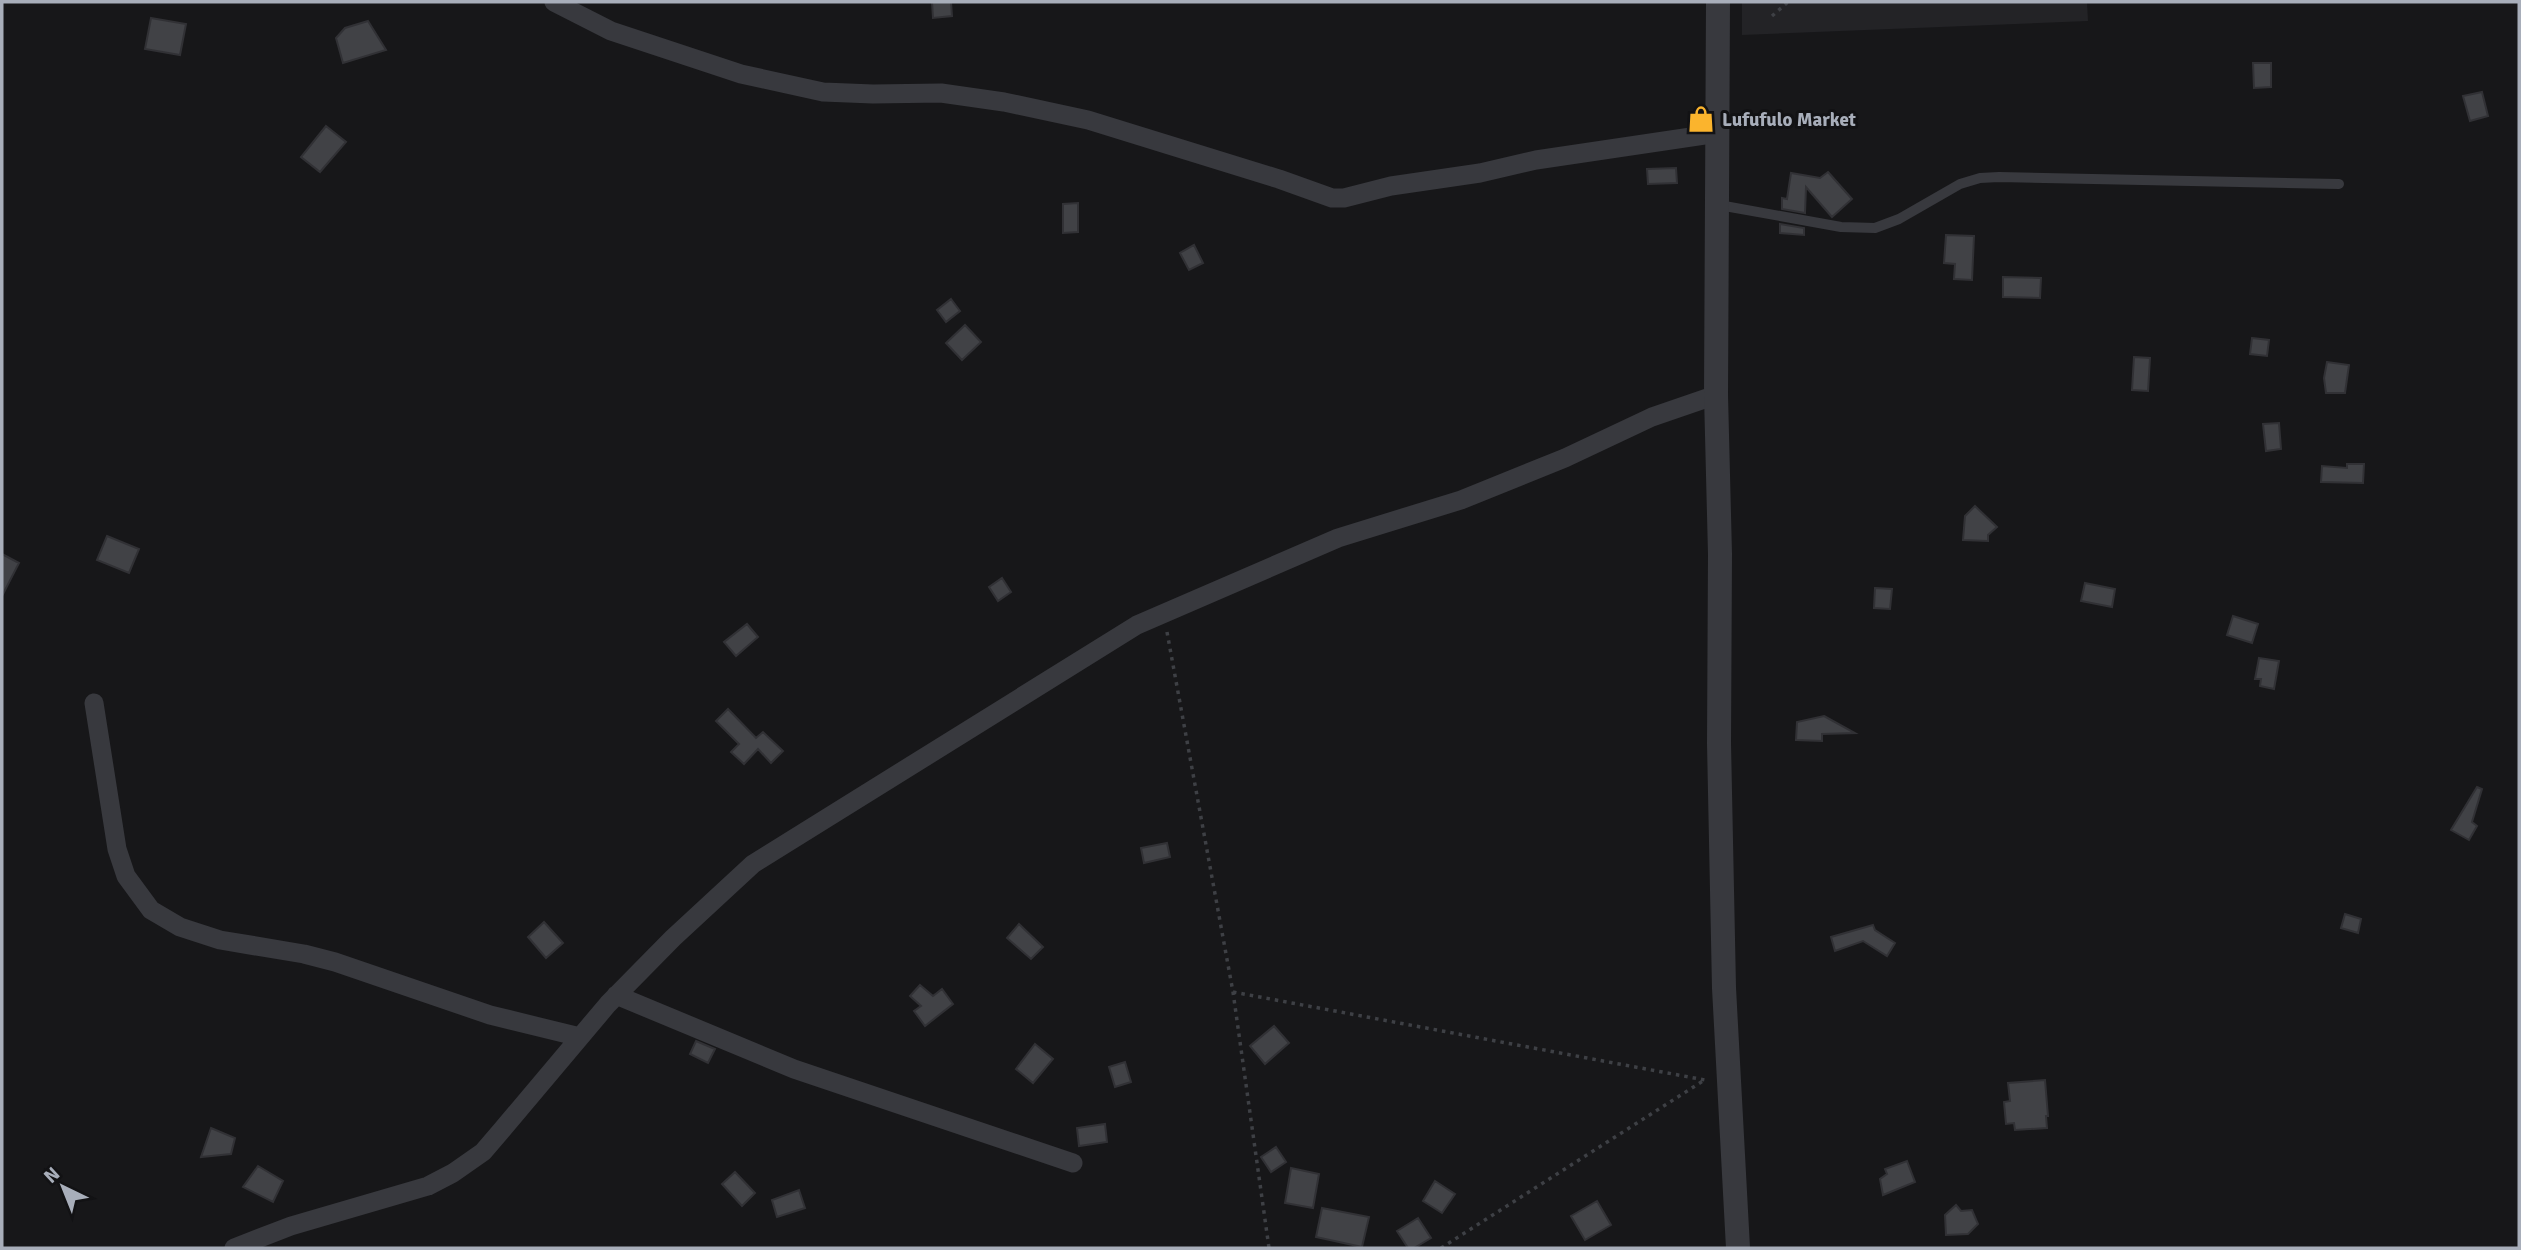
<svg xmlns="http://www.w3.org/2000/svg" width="2521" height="1250" font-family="Signika,sans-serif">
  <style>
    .built { fill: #232326 }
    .building { fill: #414246; stroke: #313135; stroke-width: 2 }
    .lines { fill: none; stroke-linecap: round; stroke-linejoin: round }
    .path { stroke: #3e4045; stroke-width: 3.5; stroke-dasharray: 3.5 5; stroke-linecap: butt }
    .service { stroke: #38393e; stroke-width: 10 }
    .minor { stroke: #38393e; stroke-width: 19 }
    .tertiary { stroke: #38393e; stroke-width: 24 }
    .labels { text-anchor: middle; stroke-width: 6; stroke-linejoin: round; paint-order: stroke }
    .poi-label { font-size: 19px; font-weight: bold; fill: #a8aeba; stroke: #121214; text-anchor: start }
  </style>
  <rect width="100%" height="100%" fill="#171719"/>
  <path class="built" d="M 1742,2 L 2087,2 L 2088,21 L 1742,35 Z"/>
  <path class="building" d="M 932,2 L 951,2 L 952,16 L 933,18 Z
    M 151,18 L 186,24 L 180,55 L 145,49 Z
    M 368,21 L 386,50 L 343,63 L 336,38 L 345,28 Z
    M 2253,63 L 2271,63 L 2271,87 L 2254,88 Z
    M 2482,92 L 2488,116 L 2470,121 L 2463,96 Z
    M 326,126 L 346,142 L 320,172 L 301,157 Z
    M 1676,168 L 1677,183 L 1648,184 L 1647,169 Z
    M 1828,172 L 1852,199 L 1832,217 L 1806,187 L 1805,213 L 1782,209 L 1782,198 L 1787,199 L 1791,173 L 1820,178 Z
    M 1078,203 L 1078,232 L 1063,233 L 1063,204 Z
    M 1780,224 L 1804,228 L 1804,235 L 1780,233 Z
    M 1946,235 L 1974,236 L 1972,280 L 1954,279 L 1955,264 L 1944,263 Z
    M 1194,245 L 1203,263 L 1189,270 L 1180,253 Z
    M 2003,277 L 2041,278 L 2040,298 L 2003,297 Z
    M 951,299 L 960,311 L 946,322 L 937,310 Z
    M 965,325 L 981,342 L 962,360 L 946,343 Z
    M 2252,338 L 2269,340 L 2267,356 L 2250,354 Z
    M 2134,357 L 2150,358 L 2148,391 L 2132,390 Z
    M 2327,362 L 2349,365 L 2345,393 L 2326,393 L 2324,378 Z
    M 2279,423 L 2281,449 L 2266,451 L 2263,424 Z
    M 2347,464 L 2364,464 L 2363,483 L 2321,482 L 2322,466 L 2347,468 Z
    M 1975,506 L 1997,527 L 1988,535 L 1988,541 L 1963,540 L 1965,516 Z
    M 107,536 L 139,549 L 129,573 L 97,560 Z
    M 2,554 L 19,563 L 2,596 Z
    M 1002,578 L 1011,592 L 998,601 L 989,587 Z
    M 2085,583 L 2115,589 L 2112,607 L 2081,601 Z
    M 1875,588 L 1892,589 L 1890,609 L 1874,608 Z
    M 2233,616 L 2258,624 L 2252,643 L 2227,635 Z
    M 747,624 L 758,637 L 736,656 L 724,642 Z
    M 2259,658 L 2279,661 L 2274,689 L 2260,686 L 2261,679 L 2255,679 Z
    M 728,709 L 756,738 L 763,732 L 783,751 L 771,763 L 758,749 L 744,764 L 731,752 L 739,744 L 716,721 Z
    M 1824,716 L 1855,733 L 1822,734 L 1822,741 L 1796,740 L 1797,722 Z
    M 2477,787 L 2482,789 L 2472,822 L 2477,826 L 2469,840 L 2451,830 Z
    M 1167,843 L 1170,857 L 1144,863 L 1141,848 Z
    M 2345,914 L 2361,919 L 2358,933 L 2341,928 Z
    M 544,922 L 563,943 L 546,958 L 528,937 Z
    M 1019,924 L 1043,947 L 1031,959 L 1007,938 Z
    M 1873,925 L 1875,930 L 1895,943 L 1887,956 L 1863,941 L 1835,951 L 1831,937 Z
    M 920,985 L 933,996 L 942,989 L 953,1004 L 925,1026 L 914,1011 L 921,1006 L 910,996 Z
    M 1274,1026 L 1289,1043 L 1265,1064 L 1250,1046 Z
    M 696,1041 L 715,1049 L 708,1063 L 690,1054 Z
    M 1035,1044 L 1053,1059 L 1033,1083 L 1016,1069 Z
    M 1125,1062 L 1131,1082 L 1115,1087 L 1109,1067 Z
    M 2045,1080 L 2048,1116 L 2046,1116 L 2047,1128 L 2015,1130 L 2014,1123 L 2006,1124 L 2004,1102 L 2010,1101 L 2008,1083 Z
    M 1105,1124 L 1107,1142 L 1079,1146 L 1077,1128 Z
    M 211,1128 L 235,1138 L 231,1154 L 201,1157 Z
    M 1276,1147 L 1286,1162 L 1271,1172 L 1261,1157 Z
    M 1907,1161 L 1915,1182 L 1883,1195 L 1880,1179 L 1887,1174 L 1885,1169 Z
    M 258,1166 L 283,1181 L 273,1202 L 243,1187 Z
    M 1291,1168 L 1319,1174 L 1313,1208 L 1285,1203 Z
    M 735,1172 L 755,1193 L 742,1206 L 722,1184 Z
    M 1435,1181 L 1455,1194 L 1442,1213 L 1423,1201 Z
    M 799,1190 L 805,1208 L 777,1217 L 772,1200 Z
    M 1597,1201 L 1611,1225 L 1585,1240 L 1571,1216 Z
    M 1956,1205 L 1961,1211 L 1972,1210 L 1978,1224 L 1968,1234 L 1946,1235 L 1945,1215 Z
    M 1322,1208 L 1369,1217 L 1362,1247 L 1316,1237 Z
    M 1418,1218 L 1431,1238 L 1414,1248 L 1408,1248 L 1397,1231 Z"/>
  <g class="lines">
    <path class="path" d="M 1772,16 L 1788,2
      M 1167,632 L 1233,992 L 1269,1248
      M 1233,992 L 1705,1080
      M 1441,1248 L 1706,1079"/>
    <path class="service" d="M 1719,205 L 1841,227 L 1875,228 L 1899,219 L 1960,184 L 1980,178 L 1999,177 L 2339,184"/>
    <path class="minor" d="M 554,2 L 611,31 L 741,74 L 823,92 L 873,94 L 941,93 L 1004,102 L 1088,120 L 1279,179 L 1332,198 L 1344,198 L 1391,186 L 1480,173 L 1536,160 L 1718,133
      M 94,703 L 117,849 L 126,876 L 151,910 L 180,927 L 220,940 L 304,954 L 335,962 L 490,1015 L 580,1037
      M 616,995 L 794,1069 L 1073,1163
      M 234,1248 L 291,1226 L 428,1186 L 453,1173 L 483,1152 L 501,1131 L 608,1004 L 673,938 L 753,864 L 1137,625 L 1338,538 L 1461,500 L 1565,458 L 1652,417 L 1716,395"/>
    <path class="tertiary" d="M 1718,2 L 1716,395 L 1720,554 L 1719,743 L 1724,988 L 1738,1248"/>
  </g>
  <defs>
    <symbol id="shop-bare" viewBox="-9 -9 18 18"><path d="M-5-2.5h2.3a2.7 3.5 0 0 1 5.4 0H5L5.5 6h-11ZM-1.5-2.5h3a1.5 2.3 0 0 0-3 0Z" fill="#fbb42d" stroke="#121214" stroke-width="2.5" paint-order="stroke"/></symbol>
  </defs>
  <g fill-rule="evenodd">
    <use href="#shop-bare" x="1682" y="100" width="38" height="38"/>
  </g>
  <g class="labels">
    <g class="poi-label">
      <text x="1722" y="126">Lufufulo Market</text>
    </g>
  </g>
  <rect width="2521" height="1250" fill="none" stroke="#a8aeba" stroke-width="7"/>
  <g transform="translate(63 1187) rotate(317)" stroke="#121214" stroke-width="5" paint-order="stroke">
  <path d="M0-5L12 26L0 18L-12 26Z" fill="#a8aeba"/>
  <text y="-10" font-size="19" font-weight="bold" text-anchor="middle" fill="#a8aeba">N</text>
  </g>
</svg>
